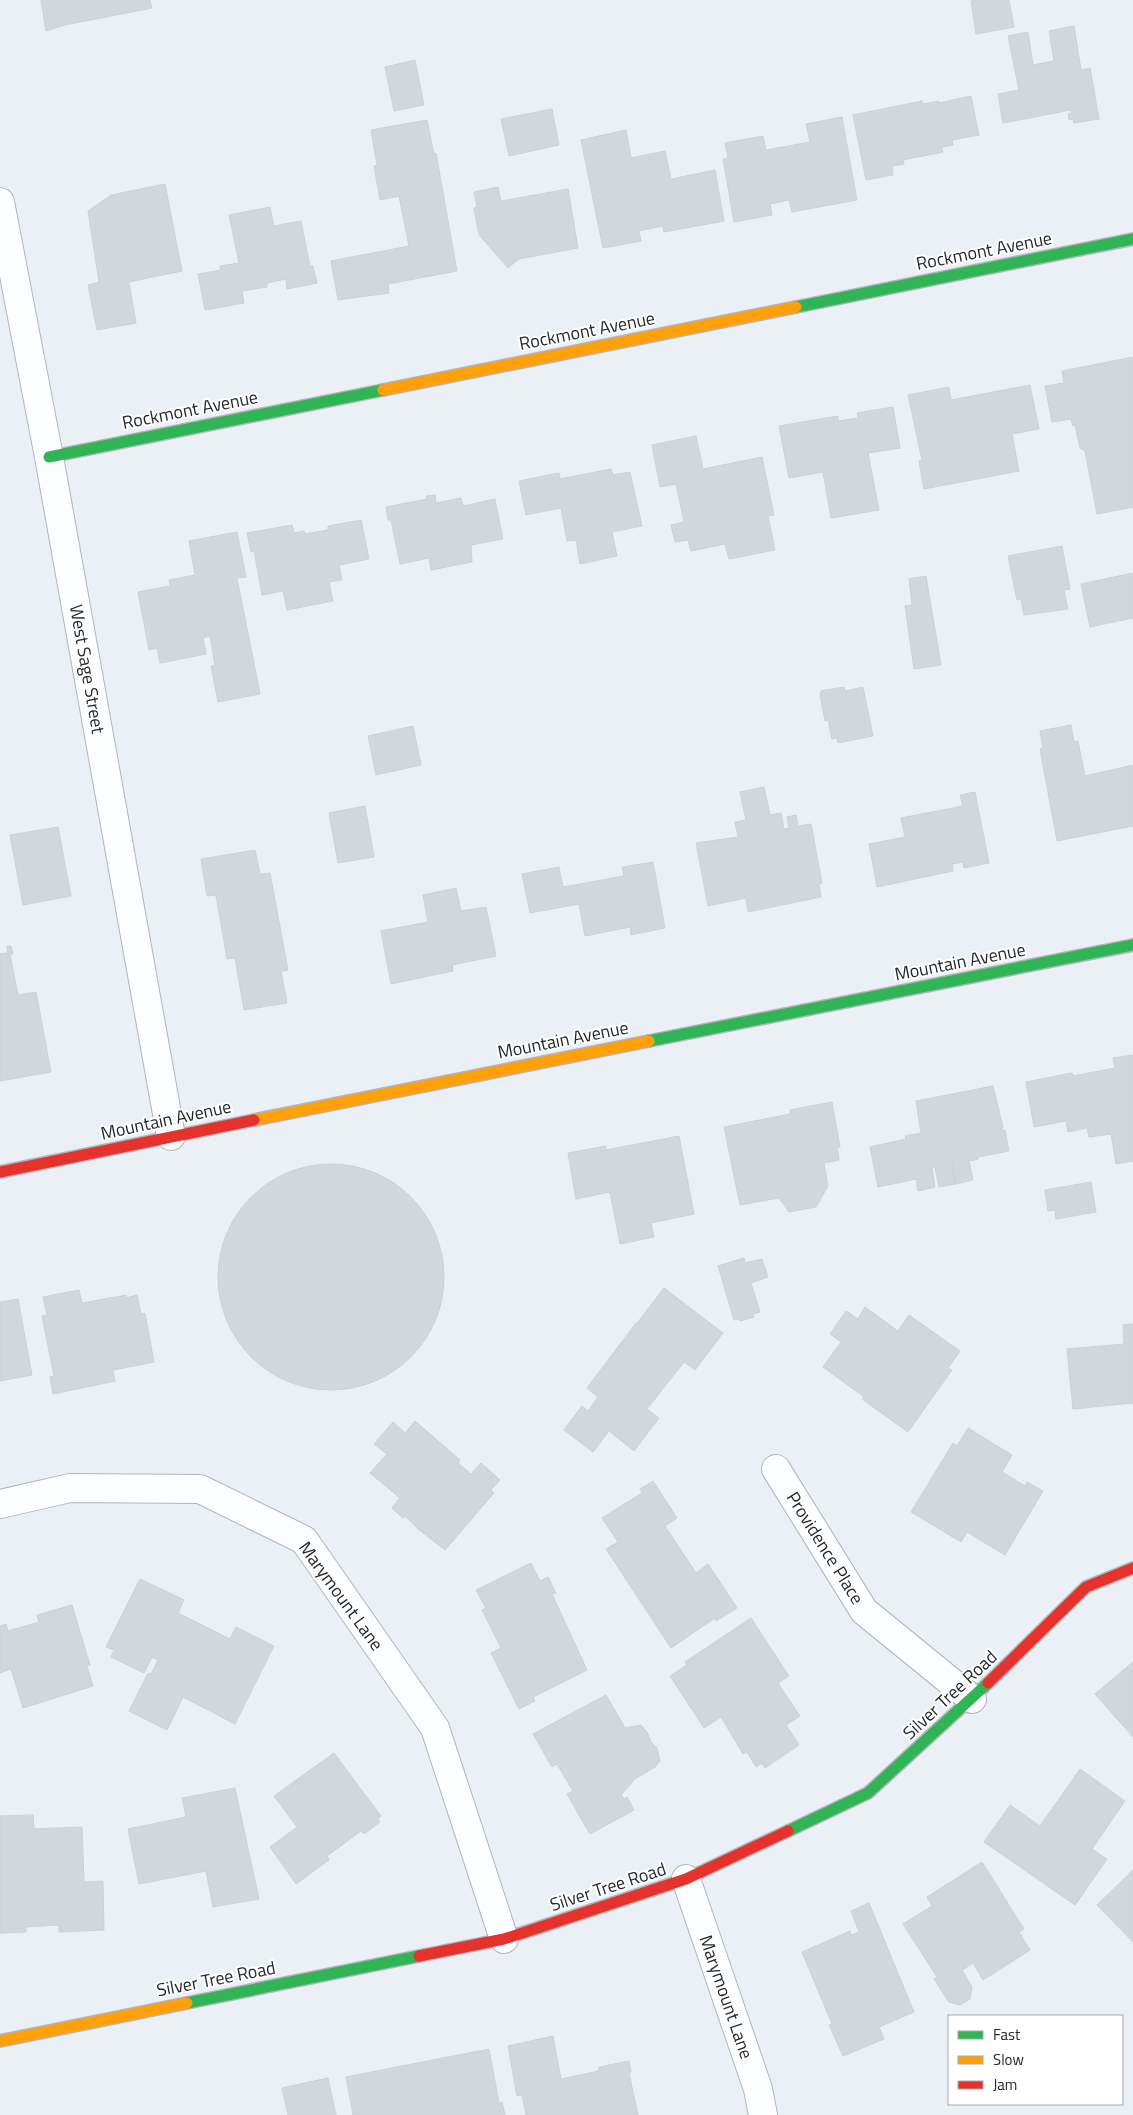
<svg xmlns="http://www.w3.org/2000/svg" width="1133" height="2115" font-family="'Titillium Web',sans-serif">
  <style>
    .building { fill: #d2d7db; stroke: #ccd1d5 }
    .lines { fill: none; stroke-linecap: round; stroke-linejoin: round }
    .street-casing { stroke: #b1b5ba; stroke-width: 30 }
    .fast-casing { stroke: #b1b5ba; stroke-width: 14 }
    .slow-casing { stroke: #b1b5ba; stroke-width: 14 }
    .jam-casing { stroke: #b1b5ba; stroke-width: 14 }
    .street { stroke: #fcfdfe; stroke-width: 28 }
    .fast { stroke: #30b455; stroke-width: 11 }
    .slow { stroke: #ff9f0a; stroke-width: 11 }
    .jam { stroke: #e5322d; stroke-width: 11 }
    .labels { text-anchor: middle; stroke-width: 4; stroke-linejoin: round; paint-order: stroke }
    .street-label { font-size: 18px; fill: #23272a; stroke: #fff }
  </style>
  <rect width="100%" height="100%" fill="#eaf0f6"/>
  <path class="building" d="M 41,0 L 150,0 L 152,8 L 65,25 L 46,31 Z
    M 978,0 L 1009,0 L 1014,27 L 976,34 L 971,1 Z
    M 1074,26 L 1081,70 L 1090,68 L 1099,119 L 1074,123 L 1073,119 L 1069,120 L 1068,114 L 1072,113 L 1071,110 L 1003,123 L 998,94 L 1019,90 L 1008,36 L 1028,32 L 1033,65 L 1054,61 L 1049,31 Z
    M 415,60 L 424,105 L 394,111 L 385,67 Z
    M 971,96 L 979,135 L 952,140 L 953,145 L 942,147 L 943,152 L 903,160 L 904,164 L 892,166 L 893,175 L 866,180 L 853,115 L 922,101 L 923,104 L 939,101 L 939,103 Z
    M 552,109 L 559,145 L 509,156 L 501,119 Z
    M 842,117 L 857,200 L 792,212 L 789,200 L 770,204 L 772,215 L 734,222 L 723,159 L 728,158 L 725,143 L 763,136 L 766,150 L 810,142 L 806,124 Z
    M 427,120 L 434,154 L 436,153 L 457,271 L 388,284 L 389,293 L 338,300 L 331,261 L 409,246 L 399,196 L 380,200 L 374,166 L 377,165 L 371,130 Z
    M 626,130 L 631,158 L 665,151 L 671,179 L 715,170 L 724,221 L 664,232 L 663,226 L 639,231 L 641,241 L 603,248 L 581,140 Z
    M 165,184 L 182,271 L 129,282 L 136,323 L 97,330 L 88,285 L 99,282 L 88,211 L 111,195 Z
    M 498,187 L 501,201 L 568,189 L 578,248 L 519,259 L 508,268 L 479,235 L 474,208 L 477,207 L 474,192 Z
    M 270,207 L 274,226 L 301,221 L 310,266 L 313,266 L 317,283 L 287,289 L 286,279 L 267,283 L 267,287 L 242,291 L 244,303 L 205,310 L 198,274 L 221,270 L 220,266 L 239,263 L 229,215 Z
    M 1133,357 L 1133,507 L 1097,514 L 1085,451 L 1080,448 L 1075,425 L 1073,426 L 1071,419 L 1052,422 L 1045,386 L 1064,383 L 1062,371 Z
    M 1030,385 L 1039,429 L 1012,434 L 1019,471 L 924,489 L 919,461 L 922,460 L 908,395 L 949,387 L 951,400 Z
    M 893,407 L 900,448 L 868,453 L 879,510 L 831,518 L 823,472 L 789,478 L 779,426 L 838,416 L 838,421 L 858,418 L 857,413 Z
    M 696,436 L 703,469 L 762,457 L 774,515 L 768,516 L 775,550 L 729,559 L 725,544 L 691,551 L 688,540 L 675,542 L 671,525 L 684,522 L 676,484 L 660,487 L 652,445 Z
    M 611,469 L 613,475 L 630,472 L 642,526 L 612,532 L 617,556 L 580,564 L 576,540 L 567,541 L 561,508 L 526,515 L 519,481 L 559,473 L 560,479 Z
    M 435,495 L 436,503 L 461,498 L 463,506 L 495,499 L 503,539 L 471,545 L 472,562 L 431,570 L 429,558 L 400,564 L 391,520 L 388,520 L 386,507 L 427,499 L 426,496 Z
    M 361,520 L 369,559 L 339,565 L 342,580 L 329,582 L 333,601 L 287,610 L 283,591 L 262,595 L 254,551 L 251,552 L 247,533 L 292,525 L 294,533 L 304,531 L 305,534 L 328,530 L 328,526 Z
    M 237,532 L 246,577 L 237,578 L 260,694 L 218,702 L 211,666 L 215,665 L 210,636 L 203,638 L 206,654 L 160,663 L 157,648 L 149,650 L 138,592 L 170,586 L 169,580 L 195,575 L 189,541 Z
    M 1062,546 L 1070,589 L 1064,590 L 1068,609 L 1024,615 L 1021,599 L 1017,600 L 1008,556 Z
    M 1133,573 L 1133,618 L 1090,627 L 1081,584 Z
    M 926,576 L 941,665 L 914,669 L 905,606 L 912,605 L 909,579 Z
    M 844,687 L 845,691 L 863,687 L 873,736 L 838,743 L 837,738 L 832,739 L 828,720 L 825,721 L 820,695 L 821,691 Z
    M 1071,725 L 1074,742 L 1078,741 L 1085,776 L 1133,765 L 1133,826 L 1057,841 L 1040,749 L 1043,748 L 1040,731 Z
    M 413,726 L 421,765 L 376,775 L 368,736 Z
    M 764,787 L 770,815 L 781,813 L 784,829 L 789,828 L 787,817 L 796,815 L 798,826 L 811,824 L 822,883 L 819,884 L 821,897 L 748,912 L 746,898 L 708,906 L 696,843 L 738,837 L 735,822 L 746,820 L 740,792 Z
    M 975,792 L 989,863 L 964,868 L 963,862 L 952,864 L 953,871 L 877,887 L 869,844 L 905,837 L 901,818 L 963,806 L 960,795 Z
    M 365,806 L 374,857 L 338,863 L 329,813 Z
    M 58,827 L 71,896 L 23,905 L 10,835 Z
    M 255,850 L 260,874 L 270,873 L 288,970 L 281,971 L 287,1003 L 244,1010 L 235,958 L 227,959 L 216,895 L 207,896 L 201,859 Z
    M 653,862 L 665,928 L 631,935 L 630,927 L 585,936 L 579,904 L 530,913 L 522,874 L 559,867 L 563,887 L 624,876 L 622,867 Z
    M 456,888 L 461,911 L 486,907 L 496,956 L 452,965 L 453,971 L 391,984 L 381,931 L 428,922 L 423,895 Z
    M 7,946 L 11,946 L 13,954 L 10,954 L 18,995 L 36,992 L 51,1072 L 0,1081 L 0,954 L 8,953 Z
    M 1133,1055 L 1133,1161 L 1116,1164 L 1111,1134 L 1089,1137 L 1087,1128 L 1068,1132 L 1066,1121 L 1034,1127 L 1026,1082 L 1072,1073 L 1073,1076 L 1115,1068 L 1113,1058 Z
    M 993,1086 L 1003,1127 L 1001,1130 L 1005,1130 L 1009,1151 L 978,1157 L 978,1159 L 969,1161 L 973,1180 L 956,1184 L 952,1164 L 955,1184 L 939,1187 L 935,1167 L 932,1168 L 935,1187 L 918,1191 L 916,1179 L 878,1187 L 870,1147 L 906,1139 L 905,1136 L 921,1133 L 916,1101 Z
    M 832,1102 L 840,1147 L 837,1147 L 839,1160 L 824,1163 L 828,1186 L 816,1207 L 789,1212 L 779,1198 L 740,1205 L 724,1127 L 790,1114 L 790,1110 Z
    M 679,1136 L 694,1214 L 651,1223 L 654,1237 L 620,1244 L 610,1192 L 576,1199 L 568,1153 L 606,1146 L 606,1150 Z
    M218 1277a113 113 0 1 1 226 0a113 113 0 1 1-226 0Z
    M 1091,1182 L 1096,1212 L 1056,1219 L 1055,1210 L 1048,1211 L 1045,1190 Z
    M 744,1258 L 745,1263 L 762,1259 L 768,1277 L 751,1283 L 760,1312 L 753,1314 L 754,1317 L 740,1321 L 740,1319 L 734,1320 L 718,1266 Z
    M 664,1288 L 723,1333 L 695,1370 L 684,1362 L 647,1409 L 659,1418 L 634,1451 L 609,1431 L 593,1452 L 564,1430 L 582,1406 L 588,1411 L 598,1397 L 587,1388 L 636,1323 L 640,1323 L 638,1322 Z
    M 79,1290 L 82,1303 L 126,1295 L 126,1298 L 137,1295 L 141,1314 L 145,1313 L 154,1362 L 113,1370 L 115,1381 L 53,1394 L 50,1377 L 54,1376 L 42,1316 L 47,1315 L 43,1297 Z
    M 18,1299 L 32,1375 L 0,1381 L 0,1302 Z
    M 865,1307 L 898,1331 L 909,1315 L 960,1351 L 948,1368 L 952,1370 L 908,1432 L 862,1399 L 864,1397 L 823,1367 L 841,1342 L 830,1334 L 846,1311 L 858,1319 Z
    M 1133,1324 L 1133,1403 L 1073,1409 L 1067,1349 L 1124,1344 L 1123,1325 Z
    M 415,1421 L 460,1460 L 458,1463 L 471,1474 L 481,1463 L 500,1480 L 491,1490 L 494,1493 L 445,1550 L 418,1529 L 405,1516 L 403,1518 L 392,1508 L 400,1498 L 370,1473 L 387,1454 L 374,1444 L 393,1422 L 405,1433 Z
    M 968,1428 L 1012,1455 L 1002,1472 L 1025,1486 L 1027,1482 L 1043,1491 L 1005,1555 L 967,1532 L 961,1542 L 911,1512 L 953,1443 L 957,1446 Z
    M 653,1481 L 677,1518 L 665,1526 L 696,1573 L 708,1564 L 737,1608 L 716,1621 L 715,1618 L 671,1648 L 606,1549 L 618,1542 L 602,1518 L 642,1493 L 640,1489 Z
    M 531,1563 L 540,1581 L 548,1577 L 556,1593 L 552,1594 L 587,1670 L 533,1697 L 535,1701 L 519,1709 L 491,1653 L 501,1648 L 482,1610 L 486,1608 L 476,1590 Z
    M 140,1579 L 184,1600 L 178,1613 L 230,1639 L 236,1627 L 274,1646 L 235,1724 L 183,1697 L 167,1730 L 129,1711 L 148,1673 L 151,1674 L 158,1660 L 152,1657 L 144,1673 L 111,1657 L 114,1650 L 106,1647 Z
    M 72,1605 L 90,1665 L 87,1666 L 93,1686 L 23,1708 L 11,1669 L 0,1673 L 0,1626 L 6,1624 L 8,1631 L 39,1622 L 37,1615 Z
    M 751,1618 L 789,1676 L 778,1683 L 800,1716 L 786,1725 L 799,1745 L 765,1768 L 762,1763 L 756,1767 L 747,1752 L 743,1754 L 721,1717 L 704,1728 L 670,1676 L 687,1665 L 685,1662 Z
    M 1133,1662 L 1133,1737 L 1095,1694 Z
    M 606,1695 L 625,1728 L 641,1725 L 647,1732 L 651,1742 L 657,1748 L 660,1761 L 655,1767 L 635,1779 L 621,1795 L 624,1799 L 627,1797 L 634,1810 L 590,1834 L 567,1794 L 573,1791 L 557,1764 L 552,1767 L 533,1734 Z
    M 334,1753 L 381,1816 L 378,1819 L 380,1822 L 364,1834 L 361,1831 L 327,1856 L 329,1860 L 296,1884 L 270,1847 L 297,1827 L 274,1796 Z
    M 1080,1769 L 1125,1801 L 1092,1849 L 1107,1859 L 1075,1905 L 984,1842 L 1010,1805 L 1040,1826 Z
    M 235,1788 L 259,1899 L 213,1907 L 206,1871 L 139,1884 L 128,1829 L 186,1817 L 182,1798 Z
    M 33,1815 L 34,1829 L 82,1827 L 84,1882 L 103,1881 L 104,1930 L 59,1932 L 59,1925 L 26,1927 L 26,1932 L 0,1933 L 0,1816 Z
    M 982,1862 L 1024,1929 L 1019,1932 L 1030,1950 L 983,1980 L 973,1963 L 962,1970 L 972,1987 L 970,1999 L 960,2005 L 949,2002 L 934,1979 L 937,1977 L 903,1924 L 932,1906 L 927,1897 Z
    M 1133,1870 L 1133,1942 L 1097,1905 Z
    M 869,1903 L 914,2012 L 879,2027 L 884,2039 L 843,2056 L 829,2025 L 832,2024 L 802,1952 L 850,1931 L 851,1935 L 859,1932 L 851,1911 Z
    M 553,2036 L 561,2079 L 599,2071 L 599,2067 L 629,2061 L 631,2072 L 629,2073 L 638,2115 L 526,2115 L 522,2095 L 517,2096 L 508,2046 Z
    M 489,2049 L 499,2103 L 502,2102 L 505,2115 L 353,2115 L 346,2077 Z
    M 328,2078 L 336,2115 L 288,2115 L 282,2088 Z"/>
  <g class="lines">
    <defs>
      <path id="street" d="M 0,202 L 49,457 L 171,1136
        M 776,1469 L 864,1611 L 972,1699
        M 0,1504 L 70,1488 L 200,1489 L 304,1540 L 435,1728 L 504,1939
        M 686,1879 L 758,2089 L 763,2115"/>
      <path id="fast" d="M 796,307 L 1133,239
        M 49,457 L 383,390
        M 649,1041 L 1133,945
        M 788,1831 L 868,1793 L 988,1683
        M 187,2003 L 419,1956"/>
      <path id="slow" d="M 383,390 L 796,307
        M 254,1120 L 649,1041
        M 0,2041 L 187,2003"/>
      <path id="jam" d="M 0,1172 L 254,1120
        M 988,1683 L 1086,1587 L 1133,1568
        M 419,1956 L 504,1939 L 686,1879 L 788,1831"/>
    </defs>
    <use href="#street" class="street-casing"/>
    <use href="#fast" class="fast-casing"/>
    <use href="#slow" class="slow-casing"/>
    <use href="#jam" class="jam-casing"/>
    <use href="#street" class="street"/>
    <use href="#fast" class="fast"/>
    <use href="#slow" class="slow"/>
    <use href="#jam" class="jam"/>
  </g>
  <g class="labels">
    <g class="street-label">
      <text transform="translate(984 251) rotate(-11)" y="6">Rockmont Avenue</text>
      <text transform="translate(587 331) rotate(-11)" y="6">Rockmont Avenue</text>
      <text transform="translate(190 410) rotate(-11)" y="6">Rockmont Avenue</text>
      <text transform="translate(87 669) rotate(80)" y="6">West Sage Street</text>
      <text transform="translate(960 962) rotate(-11)" y="6">Mountain Avenue</text>
      <text transform="translate(563 1040) rotate(-11)" y="6">Mountain Avenue</text>
      <text transform="translate(166 1120) rotate(-12)" y="6">Mountain Avenue</text>
      <text transform="translate(825 1548) rotate(58)" y="6">Providence Place</text>
      <text transform="translate(341 1596) rotate(54)" y="6">Marymount Lane</text>
      <text transform="translate(950 1695) rotate(-43)" y="6">Silver Tree Road</text>
      <text transform="translate(608 1887) rotate(-18)" y="6">Silver Tree Road</text>
      <text transform="translate(216 1979) rotate(-11)" y="6">Silver Tree Road</text>
      <text transform="translate(726 1997) rotate(71)" y="6">Marymount Lane</text>
    </g>
  </g>
  <rect x="948" y="2015" width="175" height="90" fill="#ffffff" stroke="#a7a9aa"/>
  <rect x="958" y="2031" width="25" height="8" fill="#30b455" stroke="#a7a9aa"/>
  <text x="993" y="2040" font-size="15" fill="#23272a">Fast</text>
  <rect x="958" y="2056" width="25" height="8" fill="#ff9f0a" stroke="#a7a9aa"/>
  <text x="993" y="2065" font-size="15" fill="#23272a">Slow</text>
  <rect x="958" y="2081" width="25" height="8" fill="#e5322d" stroke="#a7a9aa"/>
  <text x="993" y="2090" font-size="15" fill="#23272a">Jam</text>
</svg>
